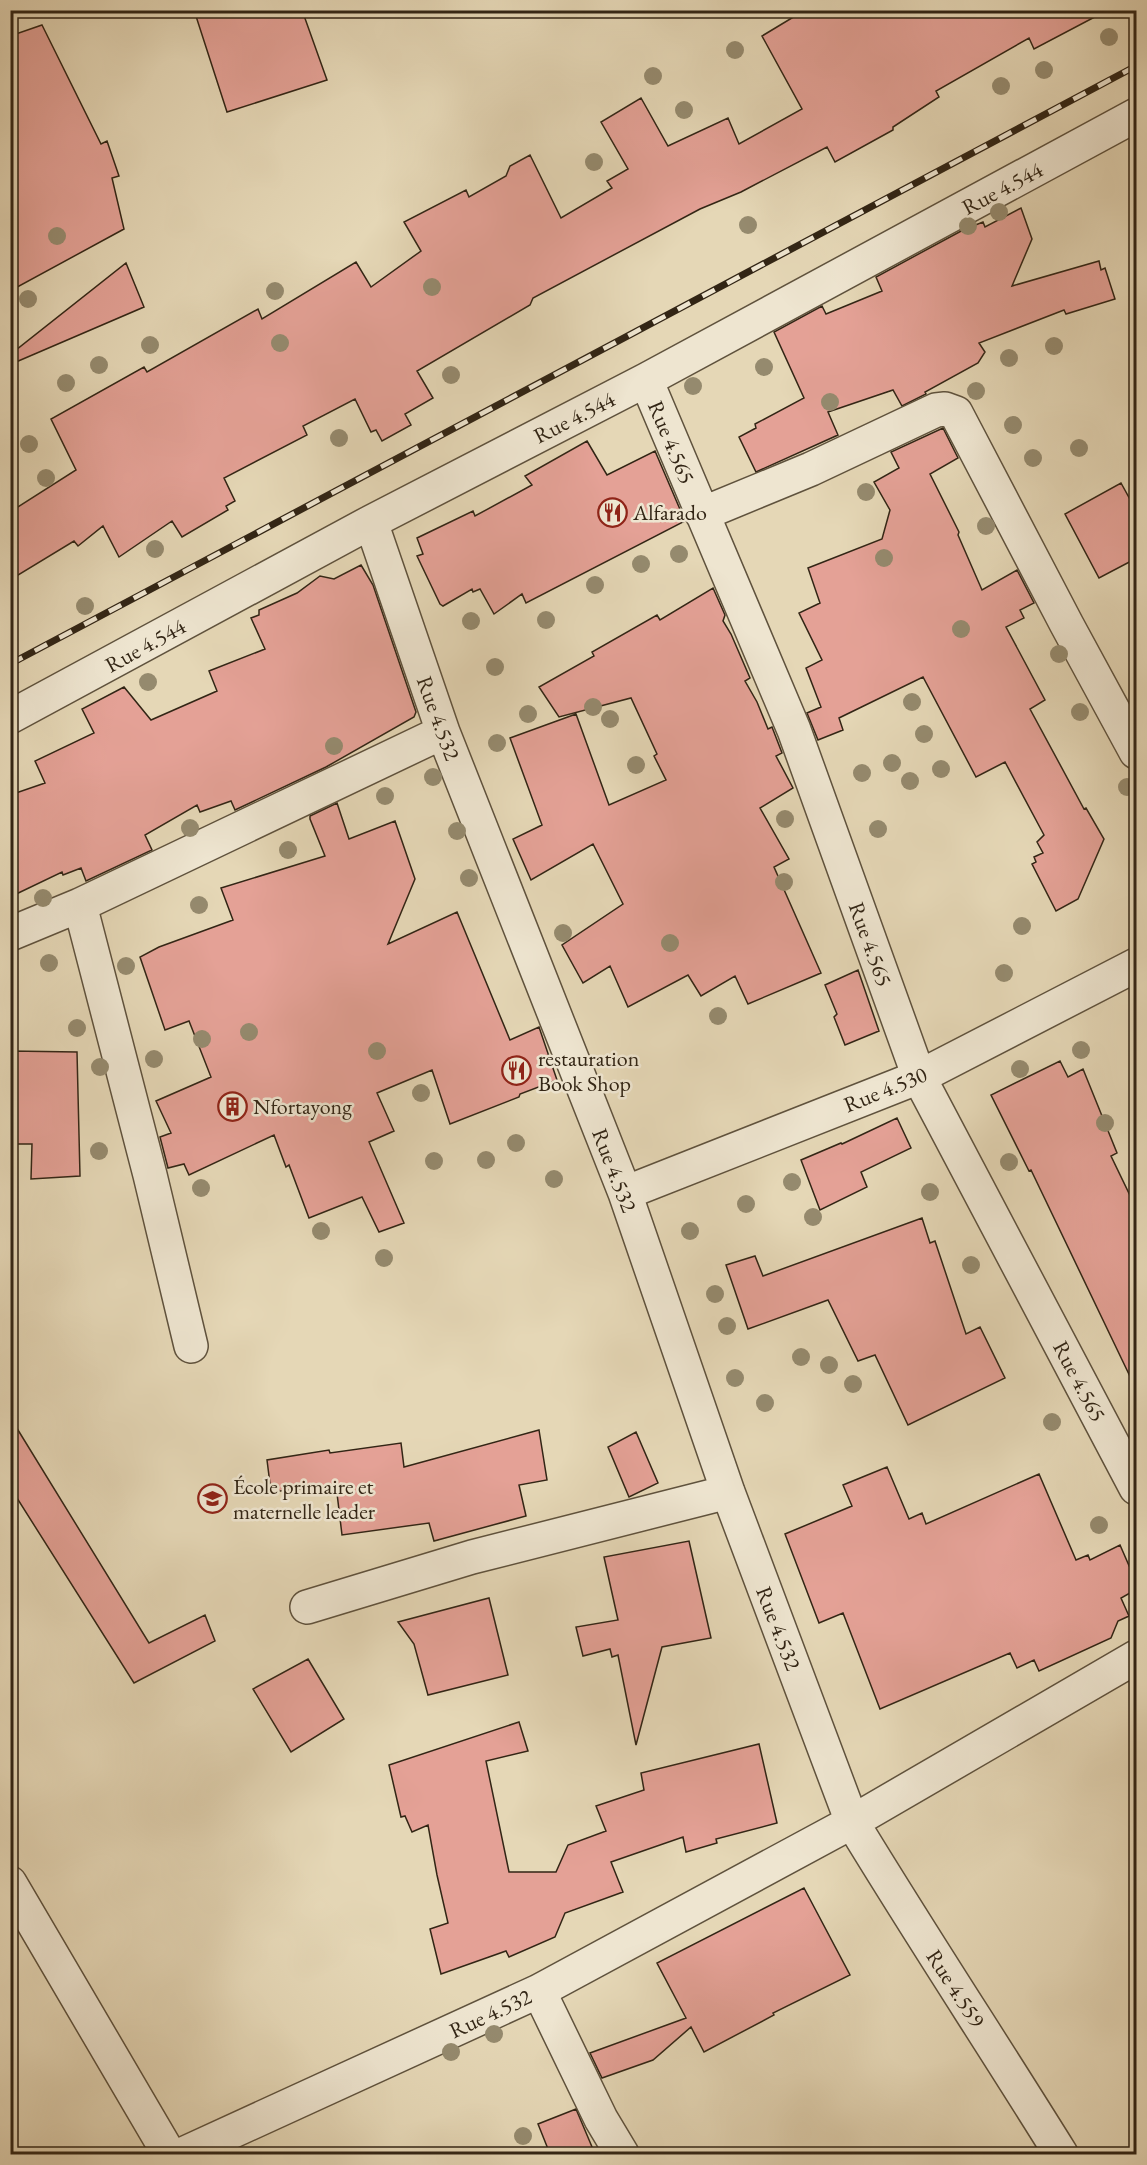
<svg xmlns="http://www.w3.org/2000/svg" width="1147" height="2165" font-family="'EB Garamond',serif">
  <style>
    .building { fill: #e4a196; stroke: #322515; stroke-width: 1.5 }
    .lines { fill: none; stroke-linecap: round; stroke-linejoin: round }
    .minor-casing { stroke: #5f523d; stroke-width: 36 }
    .minor { stroke: #eee5d0; stroke-width: 33 }
    .rail-casing { stroke: #322515; stroke-width: 7 }
    .rail { stroke: #eee5d0; stroke-width: 4.5; stroke-dasharray: 14; stroke-linecap: butt }
    .tree { fill: #958a6e }
    .labels { text-anchor: middle; stroke-width: 5; stroke-linejoin: round; paint-order: stroke }
    .street-label { font-size: 22px; fill: #322515; stroke: #eee5d0 }
    .poi-label { font-size: 22px; fill: #322515; stroke: #eee5d0; text-anchor: start }
  </style>
  <rect width="100%" height="100%" fill="#e5d7b6"/>
  <filter id="stains"><feTurbulence type="fractalNoise" baseFrequency=".00333" numOctaves="4"/><feColorMatrix values="0 0 0 0 .2 0 0 0 0 .09 0 0 0 0 .02 0 0 0 .5 -.17"/></filter>
  <radialGradient id="worn" r=".72"><stop offset=".6" stop-color="#630" stop-opacity="0"/><stop offset="1" stop-color="#630" stop-opacity=".3"/></radialGradient>
  <path class="building" d="M 194,10 L 302,10 L 327,80 L 227,112 Z
    M 805,10 L 1108,10 L 1034,49 L 1029,38 L 936,91 L 939,97 L 893,127 L 893,130 L 835,162 L 827,147 L 741,192 L 700,209 L 533,298 L 530,305 L 417,371 L 433,398 L 405,414 L 411,425 L 382,441 L 376,430 L 371,432 L 355,399 L 303,426 L 307,435 L 224,478 L 235,501 L 226,506 L 228,510 L 182,537 L 172,521 L 119,557 L 103,526 L 78,546 L 74,541 L 10,580 L 10,512 L 76,470 L 51,419 L 144,367 L 147,372 L 258,309 L 262,319 L 356,262 L 371,287 L 421,251 L 404,222 L 466,190 L 469,197 L 506,176 L 510,166 L 530,155 L 561,218 L 612,188 L 607,181 L 628,169 L 601,122 L 641,98 L 668,146 L 728,118 L 739,144 L 802,109 L 762,36 Z
    M 42,25 L 101,144 L 107,141 L 119,176 L 112,178 L 124,229 L 10,291 L 10,36 Z
    M 1021,208 L 1032,239 L 1012,286 L 1099,261 L 1101,270 L 1105,268 L 1115,299 L 1066,314 L 1064,310 L 979,343 L 985,352 L 978,363 L 925,392 L 926,394 L 902,406 L 893,390 L 828,412 L 838,435 L 756,472 L 739,437 L 756,428 L 755,424 L 804,398 L 774,332 L 822,306 L 826,314 L 882,291 L 876,277 L 963,230 L 983,222 L 985,227 Z
    M 126,263 L 144,307 L 16,362 L 11,354 Z
    M 943,428 L 958,458 L 930,474 L 959,532 L 958,535 L 982,590 L 1017,570 L 1034,603 L 1020,610 L 1024,618 L 1006,627 L 1045,700 L 1030,709 L 1084,809 L 1086,808 L 1104,839 L 1078,899 L 1056,911 L 1032,864 L 1036,862 L 1034,857 L 1043,853 L 1037,842 L 1044,835 L 1005,762 L 976,777 L 923,677 L 839,718 L 843,730 L 818,740 L 807,713 L 821,707 L 806,668 L 822,660 L 799,613 L 820,603 L 808,568 L 882,539 L 890,510 L 874,482 L 899,468 L 891,452 Z
    M 587,441 L 607,475 L 655,451 L 685,521 L 526,603 L 522,594 L 494,614 L 480,589 L 473,592 L 472,589 L 443,606 L 440,604 L 417,556 L 423,554 L 417,538 L 473,511 L 475,516 L 532,485 L 525,476 Z
    M 1121,483 L 1137,512 L 1137,558 L 1099,578 L 1065,514 Z
    M 361,565 L 373,585 L 416,712 L 414,717 L 326,767 L 235,810 L 231,801 L 200,812 L 197,805 L 145,835 L 152,850 L 86,881 L 81,868 L 63,875 L 62,872 L 10,897 L 10,795 L 45,783 L 35,761 L 94,733 L 82,709 L 124,687 L 151,720 L 217,691 L 209,671 L 265,649 L 251,618 L 259,615 L 259,610 L 297,593 L 320,576 L 334,579 Z
    M 713,588 L 725,615 L 723,621 L 731,634 L 750,678 L 745,681 L 757,702 L 768,729 L 772,727 L 782,753 L 776,756 L 793,788 L 760,808 L 789,859 L 774,867 L 821,973 L 748,1004 L 735,976 L 701,996 L 688,975 L 628,1007 L 610,966 L 583,983 L 562,945 L 623,904 L 593,844 L 531,880 L 513,839 L 542,825 L 510,738 L 576,714 L 609,805 L 666,780 L 654,756 L 657,754 L 631,698 L 559,717 L 539,687 L 594,656 L 592,652 L 657,615 L 660,620 Z
    M 337,803 L 349,839 L 395,821 L 415,879 L 388,944 L 457,912 L 510,1040 L 539,1027 L 557,1080 L 520,1094 L 519,1097 L 450,1124 L 432,1070 L 377,1093 L 394,1131 L 369,1142 L 404,1223 L 379,1232 L 362,1197 L 309,1218 L 289,1165 L 286,1167 L 274,1135 L 189,1175 L 184,1164 L 168,1168 L 160,1137 L 171,1133 L 156,1101 L 211,1077 L 189,1021 L 165,1030 L 140,957 L 159,947 L 233,920 L 221,888 L 325,856 L 310,819 L 310,816 Z
    M 858,970 L 879,1031 L 845,1045 L 834,1017 L 837,1014 L 825,985 Z
    M 10,1051 L 77,1052 L 80,1176 L 31,1179 L 32,1144 L 10,1144 Z
    M 1060,1061 L 1068,1077 L 1083,1069 L 1117,1153 L 1111,1156 L 1137,1210 L 1137,1391 L 1031,1170 L 1029,1171 L 991,1095 Z
    M 897,1118 L 911,1148 L 861,1172 L 867,1187 L 820,1210 L 801,1160 L 841,1143 L 842,1144 Z
    M 922,1218 L 930,1243 L 935,1241 L 966,1334 L 980,1327 L 1005,1378 L 908,1425 L 875,1355 L 858,1361 L 828,1300 L 748,1329 L 726,1265 L 755,1256 L 763,1276 Z
    M 10,1417 L 149,1643 L 205,1615 L 215,1641 L 134,1683 L 10,1487 Z
    M 539,1430 L 547,1480 L 519,1485 L 526,1516 L 434,1541 L 429,1523 L 342,1535 L 336,1485 L 271,1492 L 267,1460 L 329,1450 L 330,1453 L 401,1443 L 404,1467 Z
    M 636,1432 L 658,1483 L 629,1497 L 608,1447 Z
    M 887,1467 L 909,1519 L 922,1513 L 926,1524 L 1039,1474 L 1076,1560 L 1088,1555 L 1090,1560 L 1120,1545 L 1137,1584 L 1137,1589 L 1121,1598 L 1129,1616 L 1118,1621 L 1111,1638 L 1039,1671 L 1034,1660 L 1017,1668 L 1010,1653 L 880,1709 L 843,1613 L 819,1623 L 785,1534 L 852,1506 L 843,1485 Z
    M 689,1541 L 711,1638 L 662,1647 L 636,1745 L 618,1655 L 612,1657 L 610,1649 L 583,1656 L 576,1627 L 618,1620 L 604,1557 Z
    M 489,1598 L 508,1675 L 428,1695 L 414,1644 L 398,1622 Z
    M 308,1659 L 344,1719 L 291,1752 L 253,1689 Z
    M 519,1722 L 528,1751 L 486,1761 L 509,1872 L 556,1872 L 568,1845 L 606,1831 L 596,1806 L 644,1790 L 641,1773 L 759,1744 L 777,1823 L 716,1839 L 717,1843 L 686,1852 L 683,1837 L 611,1862 L 623,1892 L 565,1913 L 555,1937 L 509,1957 L 506,1951 L 441,1974 L 430,1929 L 448,1923 L 437,1875 L 428,1825 L 412,1832 L 405,1816 L 401,1817 L 389,1765 Z
    M 804,1888 L 850,1975 L 773,2013 L 774,2015 L 704,2052 L 691,2027 L 653,2060 L 602,2078 L 590,2053 L 686,2018 L 657,1963 Z
    M 576,2109 L 595,2154 L 550,2154 L 538,2124 Z"/>
  <g class="lines">
    <defs>
      <path id="minor" d="M 646,380 L 794,730 L 919,1077 L 1136,1488
        M 702,514 L 811,469 L 936,410 L 945,409 L 956,413 L 1067,625 L 1136,752
        M 371,522 L 443,732 L 625,1193 L 728,1492 L 852,1822 L 1136,1657
        M 10,717 L 371,522 L 646,380 L 1136,115
        M 80,905 L 150,1175 L 191,1346
        M 10,934 L 80,905 L 443,732
        M 625,1193 L 919,1077 L 1136,965
        M 307,1607 L 472,1557 L 728,1492
        M 10,1883 L 169,2154
        M 539,1991 L 601,2119 L 622,2154
        M 183,2154 L 539,1991 L 852,1822 C 920,1934 992,2043 1061,2154"/>
    </defs>
    <use href="#minor" class="minor-casing"/>
    <use href="#minor" class="minor"/>
    <defs>
      <path id="rail" d="M 10,664 L 1136,66"/>
    </defs>
    <use href="#rail" class="rail-casing"/>
    <use href="#rail" class="rail"/>
  </g>
  <g class="tree">
    <circle cx="1109" cy="37" r="9"/>
    <circle cx="735" cy="50" r="9"/>
    <circle cx="1044" cy="70" r="9"/>
    <circle cx="653" cy="76" r="9"/>
    <circle cx="1001" cy="86" r="9"/>
    <circle cx="684" cy="110" r="9"/>
    <circle cx="594" cy="162" r="9"/>
    <circle cx="999" cy="212" r="9"/>
    <circle cx="748" cy="225" r="9"/>
    <circle cx="968" cy="226" r="9"/>
    <circle cx="57" cy="236" r="9"/>
    <circle cx="432" cy="287" r="9"/>
    <circle cx="275" cy="291" r="9"/>
    <circle cx="28" cy="299" r="9"/>
    <circle cx="280" cy="343" r="9"/>
    <circle cx="150" cy="345" r="9"/>
    <circle cx="1054" cy="346" r="9"/>
    <circle cx="1009" cy="358" r="9"/>
    <circle cx="99" cy="365" r="9"/>
    <circle cx="764" cy="367" r="9"/>
    <circle cx="451" cy="375" r="9"/>
    <circle cx="66" cy="383" r="9"/>
    <circle cx="693" cy="386" r="9"/>
    <circle cx="976" cy="391" r="9"/>
    <circle cx="830" cy="402" r="9"/>
    <circle cx="1013" cy="425" r="9"/>
    <circle cx="339" cy="438" r="9"/>
    <circle cx="29" cy="444" r="9"/>
    <circle cx="1079" cy="448" r="9"/>
    <circle cx="1033" cy="458" r="9"/>
    <circle cx="46" cy="478" r="9"/>
    <circle cx="866" cy="492" r="9"/>
    <circle cx="986" cy="526" r="9"/>
    <circle cx="155" cy="549" r="9"/>
    <circle cx="679" cy="554" r="9"/>
    <circle cx="884" cy="558" r="9"/>
    <circle cx="641" cy="564" r="9"/>
    <circle cx="595" cy="585" r="9"/>
    <circle cx="85" cy="606" r="9"/>
    <circle cx="546" cy="620" r="9"/>
    <circle cx="471" cy="621" r="9"/>
    <circle cx="961" cy="629" r="9"/>
    <circle cx="1059" cy="654" r="9"/>
    <circle cx="495" cy="667" r="9"/>
    <circle cx="148" cy="682" r="9"/>
    <circle cx="912" cy="702" r="9"/>
    <circle cx="593" cy="707" r="9"/>
    <circle cx="1080" cy="712" r="9"/>
    <circle cx="528" cy="714" r="9"/>
    <circle cx="610" cy="719" r="9"/>
    <circle cx="924" cy="734" r="9"/>
    <circle cx="497" cy="743" r="9"/>
    <circle cx="334" cy="746" r="9"/>
    <circle cx="892" cy="763" r="9"/>
    <circle cx="636" cy="765" r="9"/>
    <circle cx="941" cy="769" r="9"/>
    <circle cx="862" cy="773" r="9"/>
    <circle cx="433" cy="777" r="9"/>
    <circle cx="910" cy="781" r="9"/>
    <circle cx="1127" cy="787" r="9"/>
    <circle cx="385" cy="796" r="9"/>
    <circle cx="785" cy="819" r="9"/>
    <circle cx="190" cy="828" r="9"/>
    <circle cx="878" cy="829" r="9"/>
    <circle cx="457" cy="831" r="9"/>
    <circle cx="288" cy="850" r="9"/>
    <circle cx="469" cy="878" r="9"/>
    <circle cx="784" cy="882" r="9"/>
    <circle cx="43" cy="898" r="9"/>
    <circle cx="199" cy="905" r="9"/>
    <circle cx="1022" cy="926" r="9"/>
    <circle cx="563" cy="933" r="9"/>
    <circle cx="670" cy="943" r="9"/>
    <circle cx="49" cy="963" r="9"/>
    <circle cx="126" cy="966" r="9"/>
    <circle cx="1004" cy="973" r="9"/>
    <circle cx="718" cy="1016" r="9"/>
    <circle cx="77" cy="1028" r="9"/>
    <circle cx="249" cy="1032" r="9"/>
    <circle cx="202" cy="1039" r="9"/>
    <circle cx="1081" cy="1050" r="9"/>
    <circle cx="377" cy="1051" r="9"/>
    <circle cx="154" cy="1059" r="9"/>
    <circle cx="100" cy="1067" r="9"/>
    <circle cx="1020" cy="1069" r="9"/>
    <circle cx="421" cy="1093" r="9"/>
    <circle cx="1105" cy="1123" r="9"/>
    <circle cx="516" cy="1143" r="9"/>
    <circle cx="99" cy="1151" r="9"/>
    <circle cx="486" cy="1160" r="9"/>
    <circle cx="434" cy="1161" r="9"/>
    <circle cx="1009" cy="1162" r="9"/>
    <circle cx="554" cy="1179" r="9"/>
    <circle cx="792" cy="1182" r="9"/>
    <circle cx="201" cy="1188" r="9"/>
    <circle cx="930" cy="1192" r="9"/>
    <circle cx="746" cy="1204" r="9"/>
    <circle cx="813" cy="1217" r="9"/>
    <circle cx="321" cy="1231" r="9"/>
    <circle cx="690" cy="1231" r="9"/>
    <circle cx="384" cy="1258" r="9"/>
    <circle cx="971" cy="1265" r="9"/>
    <circle cx="715" cy="1294" r="9"/>
    <circle cx="727" cy="1326" r="9"/>
    <circle cx="801" cy="1357" r="9"/>
    <circle cx="829" cy="1365" r="9"/>
    <circle cx="735" cy="1378" r="9"/>
    <circle cx="853" cy="1384" r="9"/>
    <circle cx="765" cy="1403" r="9"/>
    <circle cx="1052" cy="1422" r="9"/>
    <circle cx="1099" cy="1525" r="9"/>
    <circle cx="494" cy="2034" r="9"/>
    <circle cx="451" cy="2052" r="9"/>
    <circle cx="523" cy="2136" r="9"/>
  </g>
  <defs>
    <symbol id="restaurant-ring" viewBox="-11 -11 22 22"><circle r="9.5" fill="#eee5d0" stroke="#8f2418" stroke-width="1.5"/><path d="M-5-6h1v4h1v-4h1v4h1v-4h1v5L-1.5 .5V6h-2V.5L-5-1ZM5-6V6H3V1.5H1.5Q1.5-4 5-6Z" fill="#8f2418"/></symbol>
    <symbol id="building-ring" viewBox="-11 -11 22 22"><circle r="9.5" fill="#eee5d0" stroke="#8f2418" stroke-width="1.5"/><path d="M-4-6H4V6H1V3H-1V6H-4ZM-2.5-4.3h1.7v1.8h-1.7ZM.8-4.3h1.7v1.8H.8ZM-2.5-1h1.7V.8h-1.7ZM.8-1h1.7V.8H.8Z" fill="#8f2418"/></symbol>
    <symbol id="school-ring" viewBox="-11 -11 22 22"><circle r="9.5" fill="#eee5d0" stroke="#8f2418" stroke-width="1.5"/><path d="M0-5L7-2L0 1L-7-2ZM-4 1L0 2.5L4 1V4Q0 6-4 4Z" fill="#8f2418"/></symbol>
  </defs>
  <g fill-rule="evenodd">
    <use href="#restaurant-ring" x="596" y="496" width="33" height="33"/>
    <use href="#restaurant-ring" x="500" y="1054" width="33" height="33"/>
    <use href="#building-ring" x="216" y="1090" width="33" height="33"/>
    <use href="#school-ring" x="196" y="1482" width="33" height="33"/>
  </g>
  <g class="labels">
    <g class="street-label">
      <text transform="translate(1002 188) rotate(-28)" y="8">Rue 4.544</text>
      <text transform="translate(574 417) rotate(-27)" y="8">Rue 4.544</text>
      <text transform="translate(672 442) rotate(67)" y="8">Rue 4.565</text>
      <text transform="translate(145 645) rotate(-29)" y="8">Rue 4.544</text>
      <text transform="translate(439 718) rotate(70)" y="8">Rue 4.532</text>
      <text transform="translate(871 944) rotate(70)" y="8">Rue 4.565</text>
      <text transform="translate(885 1089) rotate(-22)" y="8">Rue 4.530</text>
      <text transform="translate(615 1170) rotate(69)" y="8">Rue 4.532</text>
      <text transform="translate(1080 1381) rotate(62)" y="8">Rue 4.565</text>
      <text transform="translate(779 1628) rotate(69)" y="8">Rue 4.532</text>
      <text transform="translate(956 1988) rotate(57)" y="8">Rue 4.559</text>
      <text transform="translate(490 2013) rotate(-25)" y="8">Rue 4.532</text>
    </g>
    <g class="poi-label">
      <text x="633" y="520">Alfarado</text>
      <text x="538" y="1066">restauration<tspan x="538" dy="25">Book Shop</tspan></text>
      <text x="253" y="1114">Nfortayong</text>
      <text x="233" y="1494">École primaire et<tspan x="233" dy="25">maternelle leader</tspan></text>
    </g>
  </g>
  <rect width="1147" height="2165" fill="none" stroke="#e5d7b6" stroke-width="36"/>
  <rect x="12" y="12" width="1123" height="2141" fill="none" stroke="#322515" stroke-width="3"/>
  <rect x="18" y="18" width="1111" height="2129" fill="none" stroke="#322515" stroke-width="1.5"/>
  <rect width="100%" height="100%" filter="url(#stains)"/>
  <rect width="100%" height="100%" fill="url(#worn)"/>
</svg>
